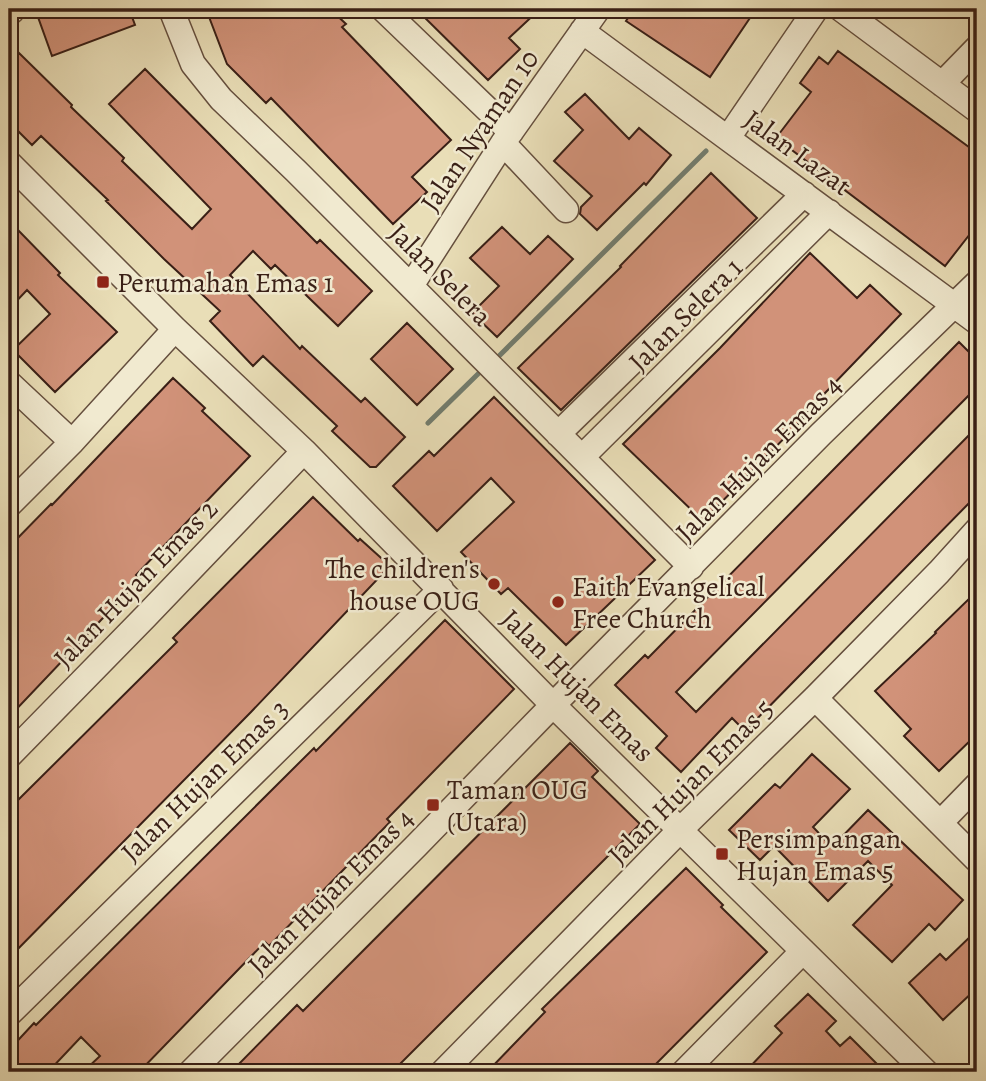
<svg xmlns="http://www.w3.org/2000/svg" width="986" height="1081" font-family="Alegreya,serif">
  <style>
    .lines { fill: none; stroke-linecap: round; stroke-linejoin: round }
    .stream { stroke: #727d6f; stroke-width: 5 }
    .building { fill: #d19279; stroke: #391f16; stroke-width: 2 }
    .minor-casing { stroke: #654f3e; stroke-width: 27 }
    .minor { stroke: #f1ead0; stroke-width: 24 }
    .poi-dot { fill: #8f2418; stroke: #f1ead0; stroke-width: 2.5 }
    .labels { text-anchor: middle; stroke-width: 5; stroke-linejoin: round; paint-order: stroke }
    .street-label { font-size: 28px; fill: #391f16; stroke: #f1ead0 }
    .poi-label { font-size: 28px; fill: #391f16; stroke: #f1ead0; text-anchor: start }
  </style>
  <rect width="100%" height="100%" fill="#e9deb7"/>
  <filter id="stains"><feTurbulence type="fractalNoise" baseFrequency=".00286" numOctaves="4"/><feColorMatrix values="0 0 0 0 .2 0 0 0 0 .09 0 0 0 0 .02 0 0 0 .5 -.17"/></filter>
  <radialGradient id="worn" r=".72"><stop offset=".6" stop-color="#630" stop-opacity="0"/><stop offset="1" stop-color="#630" stop-opacity=".3"/></radialGradient>
  <g class="lines">
    <path class="stream" d="M 498,357 L 706,151
      M 428,423 L 479,373"/>
  </g>
  <path class="building" d="M 61,9 L 129,9 L 135,25 L 52,56 L 38,17 Z
    M 206,9 L 330,9 L 346,24 L 342,27 L 451,140 L 412,177 L 427,192 L 393,224 L 271,98 L 266,103 L 227,64 Z
    M 416,9 L 540,9 L 509,38 L 520,49 L 488,80 Z
    M 634,9 L 756,9 L 710,77 L 626,21 Z
    M 838,51 L 977,153 L 977,225 L 945,266 L 776,138 L 811,92 L 800,83 L 819,57 L 828,64 Z
    M 19,53 L 72,105 L 71,107 L 124,158 L 122,161 L 192,229 L 211,209 L 109,104 L 145,69 L 317,243 L 320,240 L 372,291 L 338,326 L 275,265 L 271,269 L 253,251 L 230,275 L 300,349 L 302,346 L 361,402 L 365,398 L 405,437 L 376,467 L 370,467 L 332,431 L 337,426 L 263,356 L 253,366 L 210,321 L 220,311 L 164,259 L 106,201 L 108,200 L 41,136 L 32,145 L 9,122 L 9,64 Z
    M 585,94 L 629,139 L 639,128 L 671,155 L 646,185 L 644,183 L 597,230 L 580,214 L 581,207 L 592,196 L 554,161 L 583,130 L 565,112 Z
    M 711,173 L 757,218 L 561,410 L 518,368 L 621,267 L 620,266 Z
    M 502,227 L 530,254 L 548,236 L 573,259 L 497,337 L 472,313 L 499,286 L 470,258 Z
    M 16,228 L 60,273 L 58,275 L 117,332 L 55,392 L 13,350 L 50,314 L 27,290 L 9,309 L 9,235 Z
    M 810,253 L 857,298 L 870,285 L 901,314 L 801,418 L 803,419 L 703,521 L 623,444 L 720,348 Z
    M 407,323 L 453,369 L 417,405 L 371,359 Z
    M 959,342 L 977,360 L 977,387 L 676,692 L 696,712 L 977,427 L 977,495 L 745,731 L 732,718 L 681,772 L 656,748 L 667,736 L 615,685 L 645,655 L 648,658 Z
    M 173,378 L 205,408 L 202,411 L 250,456 L 136,575 L 140,579 L 9,717 L 9,547 L 51,504 L 52,505 Z
    M 494,397 L 655,560 L 566,645 L 508,588 L 501,594 L 461,552 L 514,502 L 491,478 L 437,531 L 393,486 L 429,451 L 434,456 Z
    M 313,497 L 358,541 L 360,539 L 390,566 L 251,712 L 9,958 L 9,809 L 177,642 L 173,638 Z
    M 977,591 L 977,734 L 939,771 L 904,736 L 911,729 L 875,691 L 936,633 L 935,632 Z
    M 445,620 L 514,689 L 387,819 L 390,822 L 269,946 L 265,942 L 139,1072 L 83,1072 L 100,1056 L 81,1037 L 48,1072 L 9,1072 L 9,1050 L 34,1023 L 36,1025 L 314,748 L 316,751 Z
    M 570,743 L 598,771 L 592,777 L 640,824 L 392,1072 L 231,1072 L 297,1005 L 303,1011 Z
    M 812,754 L 850,789 L 813,827 L 832,847 L 868,810 L 963,900 L 935,930 L 929,924 L 892,962 L 853,925 L 892,885 L 868,861 L 828,901 L 774,846 L 760,860 L 729,830 L 775,784 L 780,788 Z
    M 686,868 L 723,905 L 721,907 L 767,952 L 648,1072 L 487,1072 L 545,1012 L 542,1009 Z
    M 977,930 L 977,988 L 943,1020 L 909,983 L 940,954 L 946,960 Z
    M 808,994 L 836,1021 L 826,1031 L 840,1046 L 850,1037 L 885,1072 L 745,1072 L 782,1033 L 775,1026 Z"/>
  <g class="lines">
    <defs>
      <path id="minor" d="M 12,9 L 12,11
        M 171,9 L 193,64 L 221,99 L 296,171 L 691,567
        M 383,9 L 511,132
        M 841,9 L 977,110
        M 582,31 L 977,322
        M 942,84 L 977,48
        M 728,138 L 816,9
        M 503,143 L 566,210
        M 9,163 L 175,329 L 304,451 L 553,705 L 926,1072
        M 411,286 L 503,143 L 598,9
        M 9,383 L 72,442
        M 558,434 L 804,194
        M 582,457 L 829,212
        M 9,505 L 72,442 L 175,329
        M 815,698 L 977,860
        M 9,756 L 146,616 L 304,451
        M 940,823 L 977,785
        M 9,1014 L 441,589
        M 191,1072 L 417,845 L 553,705 L 821,434 L 977,283
        M 443,1072 L 680,830 L 815,698 L 939,572 L 977,530
        M 684,1072 L 803,951"/>
    </defs>
    <use href="#minor" class="minor-casing"/>
    <use href="#minor" class="minor"/>
  </g>
  <g class="poi-dot">
    <rect x="96" y="275" width="14" height="14" rx="3.5"/>
    <circle cx="494" cy="584" r="7"/>
    <circle cx="558" cy="602" r="7"/>
    <rect x="426" y="798" width="14" height="14" rx="3.5"/>
    <rect x="715" y="847" width="14" height="14" rx="3.5"/>
  </g>
  <g class="labels">
    <g class="street-label">
      <text transform="translate(479 130) rotate(-56)" y="10">Jalan Nyaman 10</text>
      <text transform="translate(798 152) rotate(36)" y="10">Jalan Lazat</text>
      <text transform="translate(441 274) rotate(45)" y="10">Jalan Selera</text>
      <text transform="translate(685 314) rotate(-45)" y="10">Jalan Selera 1</text>
      <text transform="translate(758 458) rotate(-45)" y="10">Jalan Hujan Emas 4</text>
      <text transform="translate(135 583) rotate(-46)" y="10">Jalan Hujan Emas 2</text>
      <text transform="translate(578 685) rotate(45)" y="10">Jalan Hujan Emas</text>
      <text transform="translate(204 780) rotate(-44)" y="10">Jalan Hujan Emas 3</text>
      <text transform="translate(690 781) rotate(-45)" y="10">Jalan Hujan Emas 5</text>
      <text transform="translate(330 891) rotate(-45)" y="10">Jalan Hujan Emas 4</text>
    </g>
    <g class="poi-label">
      <text x="117" y="292">Perumahan Emas 1</text>
      <text x="480" y="578" text-anchor="end">The children's<tspan x="480" dy="32">house OUG</tspan></text>
      <text x="572" y="596">Faith Evangelical<tspan x="572" dy="32">Free Church</tspan></text>
      <text x="447" y="799">Taman OUG<tspan x="447" dy="32">(Utara)</tspan></text>
      <text x="736" y="848">Persimpangan<tspan x="736" dy="32">Hujan Emas 5</tspan></text>
    </g>
  </g>
  <rect width="986" height="1081" fill="none" stroke="#e9deb7" stroke-width="35"/>
  <rect x="10" y="10" width="965" height="1060" fill="none" stroke="#391f16" stroke-width="3.5"/>
  <rect x="18" y="18" width="951" height="1046" fill="none" stroke="#391f16" stroke-width="2"/>
  <rect width="100%" height="100%" filter="url(#stains)"/>
  <rect width="100%" height="100%" fill="url(#worn)"/>
</svg>
